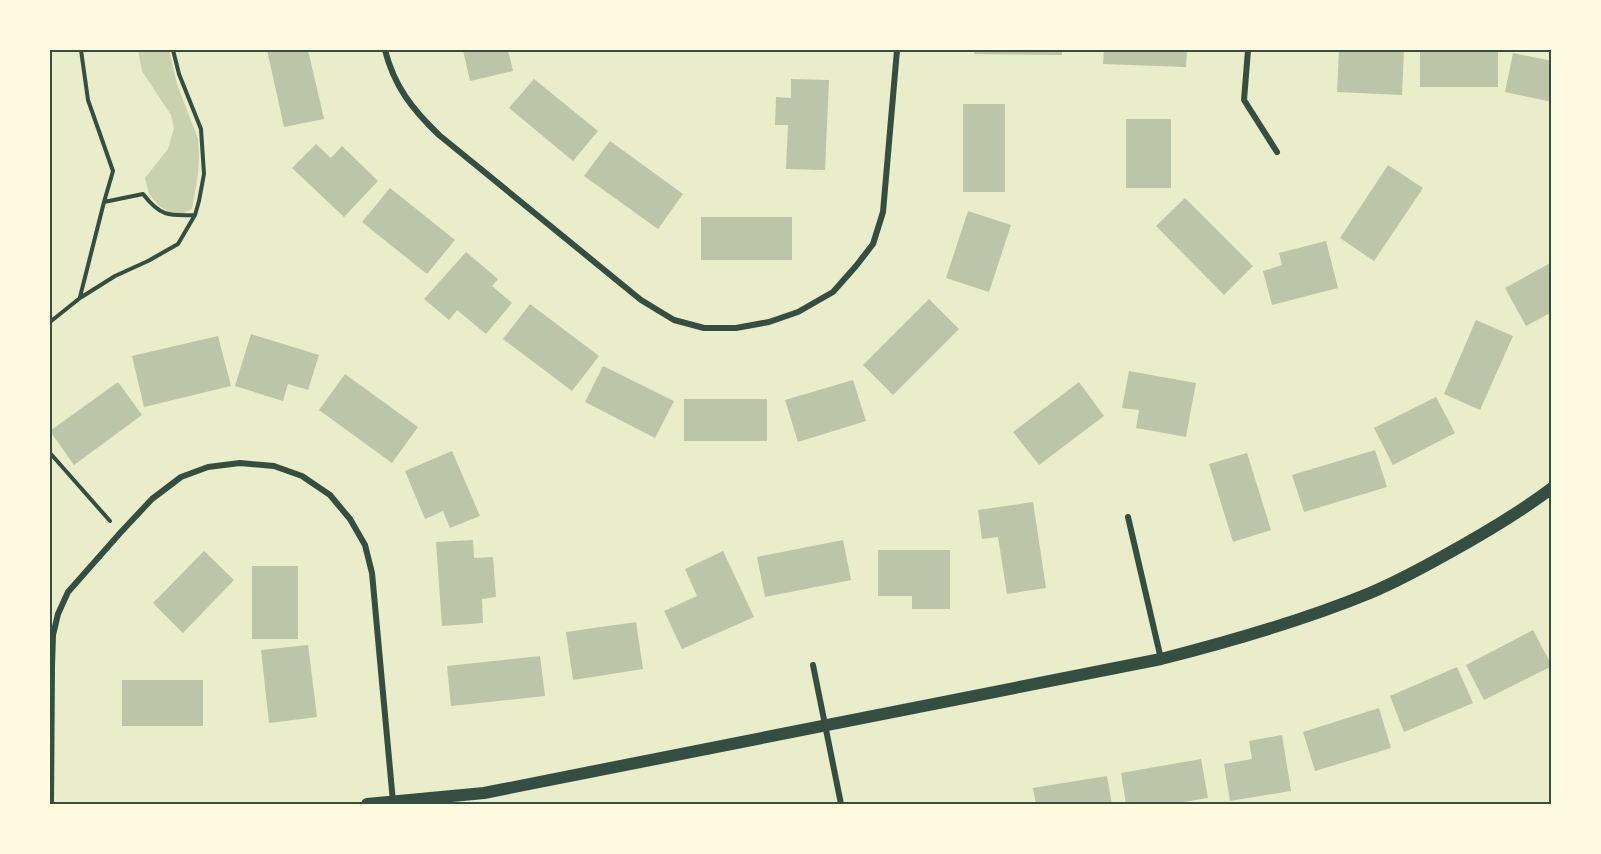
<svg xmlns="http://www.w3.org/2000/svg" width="1601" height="854" font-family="'Noto Serif',serif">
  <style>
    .green { fill: #cad2ad }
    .building { fill: #bcc5a7 }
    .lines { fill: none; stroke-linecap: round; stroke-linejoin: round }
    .path { stroke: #344e41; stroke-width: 4 }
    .minor { stroke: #344e41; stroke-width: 6 }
    .secondary { stroke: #344e41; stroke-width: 12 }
    .neatline { fill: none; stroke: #344e41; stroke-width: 2 }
  </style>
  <rect width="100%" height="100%" fill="#e9edc9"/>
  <path class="green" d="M 138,50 L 169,50 L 177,84 L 198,139 L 199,155 L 198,175 L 192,209 L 184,213 L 171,213 L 159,206 L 149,194 L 145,178 L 168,149 L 174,128 L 171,115 L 142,71 Z"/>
  <path class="building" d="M 267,50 L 308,50 L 324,119 L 284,127 Z
    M 463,50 L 508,50 L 513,71 L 470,81 Z
    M 975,50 L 1062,50 L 1062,55 L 974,54 Z
    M 1104,50 L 1187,50 L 1186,67 L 1103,64 Z
    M 1339,50 L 1404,50 L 1402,95 L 1337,92 Z
    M 1420,50 L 1498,50 L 1498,87 L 1420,87 Z
    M 1513,53 L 1552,61 L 1552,102 L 1505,92 Z
    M 534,79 L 598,131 L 573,161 L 509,108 Z
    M 791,79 L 829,80 L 825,170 L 786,169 L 788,125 L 775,125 L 776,97 L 791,98 Z
    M 963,104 L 1005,104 L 1005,192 L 963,192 Z
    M 1126,119 L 1171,119 L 1171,188 L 1126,188 Z
    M 610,141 L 683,194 L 658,229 L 584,176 Z
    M 316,144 L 331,158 L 342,146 L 378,181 L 344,217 L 292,168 Z
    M 1388,165 L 1423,188 L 1374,261 L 1340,238 Z
    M 390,188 L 455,240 L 427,274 L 362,222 Z
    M 1185,198 L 1253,266 L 1224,295 L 1156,226 Z
    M 968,211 L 1011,225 L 989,292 L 946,278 Z
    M 701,217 L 792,217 L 792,260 L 701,260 Z
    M 1326,241 L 1338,288 L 1272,305 L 1263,271 L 1282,265 L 1279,253 Z
    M 466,252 L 498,279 L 492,286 L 512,303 L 486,334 L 457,310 L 449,320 L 424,299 Z
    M 1552,262 L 1552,312 L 1526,326 L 1505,288 Z
    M 929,299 L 959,329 L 893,395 L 863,365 Z
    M 530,304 L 599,356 L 572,391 L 503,339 Z
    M 1476,320 L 1513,336 L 1480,410 L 1444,394 Z
    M 251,334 L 319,355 L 308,390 L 288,384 L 283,401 L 235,386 Z
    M 218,336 L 231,386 L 144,407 L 132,356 Z
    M 603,366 L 674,401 L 655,438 L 585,402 Z
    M 1129,371 L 1196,383 L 1186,437 L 1136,428 L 1139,410 L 1122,408 Z
    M 345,374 L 418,427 L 392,463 L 319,410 Z
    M 853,380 L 866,421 L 798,442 L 785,400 Z
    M 118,382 L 142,415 L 74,465 L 50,431 Z
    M 1079,382 L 1104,416 L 1039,465 L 1013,432 Z
    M 1436,397 L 1455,433 L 1393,465 L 1374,428 Z
    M 684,399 L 767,399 L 767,441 L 684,441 Z
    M 1375,450 L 1387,487 L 1304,512 L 1292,475 Z
    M 452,451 L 480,516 L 450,528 L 443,511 L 425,519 L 405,471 Z
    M 1247,453 L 1271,530 L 1233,542 L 1209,464 Z
    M 1033,502 L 1046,588 L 1007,594 L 998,537 L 982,539 L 978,510 Z
    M 473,540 L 474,558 L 493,557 L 496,597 L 482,599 L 483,623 L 442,626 L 436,542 Z
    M 843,540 L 851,580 L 765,597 L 757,557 Z
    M 878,550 L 950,550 L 950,609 L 912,609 L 912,596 L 878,596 Z
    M 204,551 L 234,580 L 183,633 L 153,603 Z
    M 723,551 L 754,617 L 682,649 L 664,611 L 697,596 L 685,569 Z
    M 252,566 L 298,566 L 298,639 L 252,639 Z
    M 636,622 L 643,669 L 573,680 L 566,632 Z
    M 1533,630 L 1552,666 L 1484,700 L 1466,665 Z
    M 308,645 L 317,717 L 269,723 L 261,650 Z
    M 540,656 L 545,696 L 451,706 L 447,666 Z
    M 1457,667 L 1473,703 L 1404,732 L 1390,696 Z
    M 122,680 L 203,680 L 203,726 L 122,726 Z
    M 1379,708 L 1391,748 L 1315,771 L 1303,732 Z
    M 1282,735 L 1291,791 L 1230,801 L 1224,764 L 1252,759 L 1249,741 Z
    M 1201,759 L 1208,798 L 1171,804 L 1126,804 L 1121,773 Z
    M 1107,776 L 1112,804 L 1036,804 L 1033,788 Z"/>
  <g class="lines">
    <path class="path" d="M 173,50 L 179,74 L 201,129 L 204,174 L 199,201 L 195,215
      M 80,297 L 104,202
      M 50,322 L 80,298 L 115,276 L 148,261 L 178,244 L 195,215 C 168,216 160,216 143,194 L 104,202 L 113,171 L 88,100 L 81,50
      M 50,453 L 110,521"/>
    <path class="minor" d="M 385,50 C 394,86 412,109 439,135 L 641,300 L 674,320 L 704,328 L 736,328 L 769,322 L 798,312 L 833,292 L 856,266 L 873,244 L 883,212 L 897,50
      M 1248,50 L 1244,100 L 1277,152
      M 1128,517 L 1161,659
      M 813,665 L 841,804
      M 51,804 L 52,666 L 53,635 L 58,614 L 68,592 L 121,532 L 152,499 L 181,477 L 208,467 L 240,463 L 274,466 L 302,476 L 330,495 L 350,519 L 365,545 L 372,573 L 393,802"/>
    <path class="secondary" d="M 367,804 L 484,793 L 1161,659 C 1232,641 1302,621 1370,593 C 1396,582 1422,568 1447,554 C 1483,534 1519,513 1552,488"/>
  </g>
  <rect width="1601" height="854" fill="none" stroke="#fefae0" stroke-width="102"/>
  <rect x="51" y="51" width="1499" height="752" class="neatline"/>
</svg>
